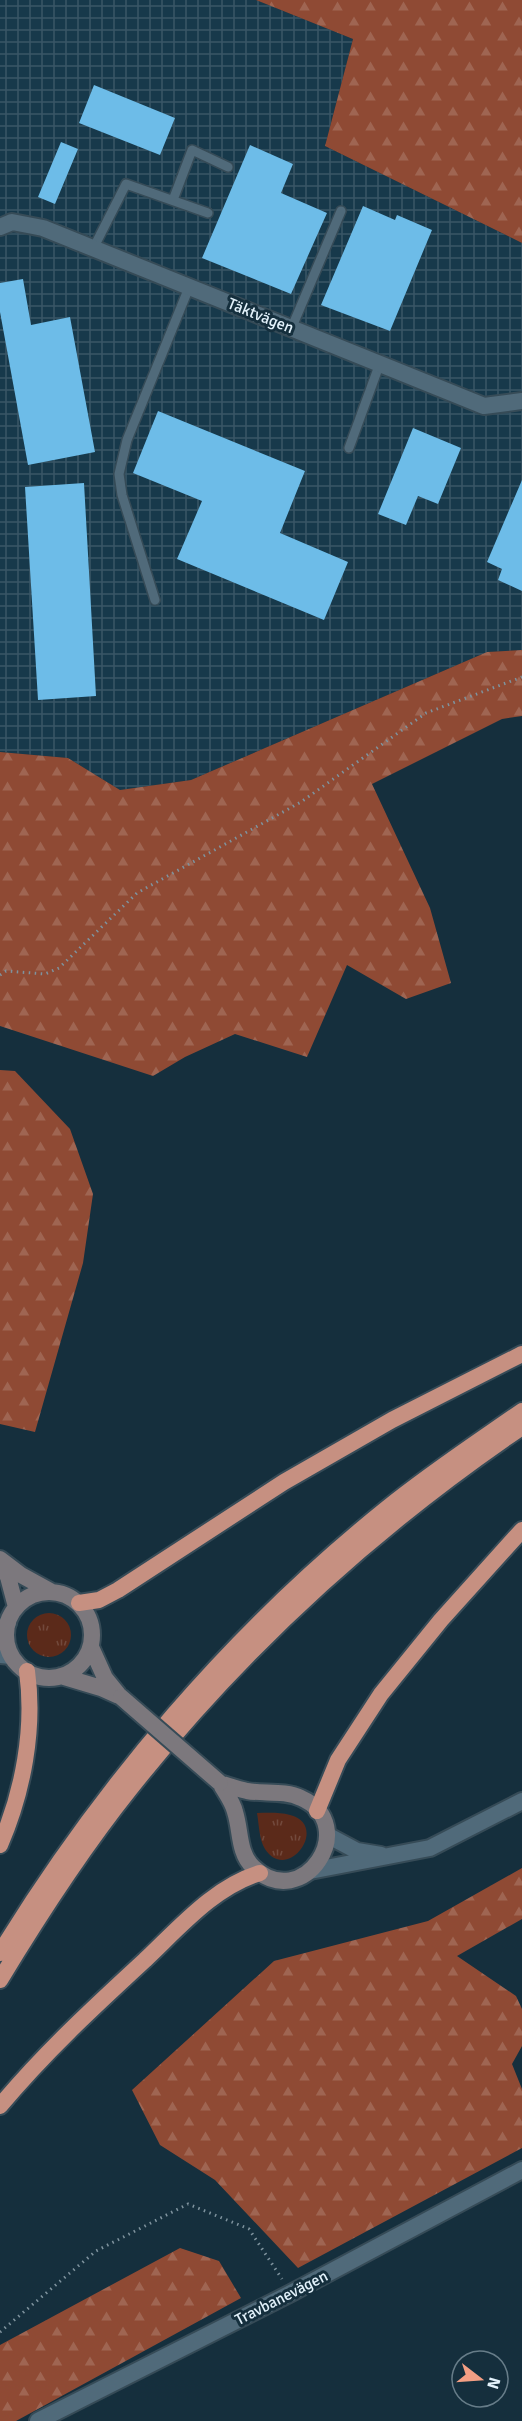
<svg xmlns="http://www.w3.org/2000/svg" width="522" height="2421" font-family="Signika,sans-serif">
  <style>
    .industrial { fill: url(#industrial-grid) }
    .grass { fill: url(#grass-tufts) }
    .forest { fill: url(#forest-firs) }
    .building { fill: #6dbce8 }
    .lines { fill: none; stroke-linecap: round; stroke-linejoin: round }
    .service-casing { stroke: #364b57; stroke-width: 12 }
    .minor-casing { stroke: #364b57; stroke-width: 20 }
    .tertiary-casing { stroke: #364b57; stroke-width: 20 }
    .secondary-casing { stroke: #364b57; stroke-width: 20 }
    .trunk-casing { stroke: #364b57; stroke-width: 20 }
    .path { stroke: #7f939e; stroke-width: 3; stroke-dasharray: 1.5 4.5; stroke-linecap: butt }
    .service { stroke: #506a7a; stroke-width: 9 }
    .minor { stroke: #506a7a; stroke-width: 16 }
    .tertiary { stroke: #506a7a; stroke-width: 16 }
    .secondary { stroke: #7c787d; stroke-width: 16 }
    .trunk { stroke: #c69081; stroke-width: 16 }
    .secondary-bridge-casing { stroke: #364b57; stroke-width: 20; stroke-linecap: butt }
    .secondary-bridge { stroke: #7c787d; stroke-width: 16 }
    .labels { text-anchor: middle; stroke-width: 6; stroke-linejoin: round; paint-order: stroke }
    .street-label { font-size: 16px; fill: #e3f2fb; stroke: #152f3d }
  </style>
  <defs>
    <pattern id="industrial-grid" width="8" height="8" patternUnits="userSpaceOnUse" patternTransform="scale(1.5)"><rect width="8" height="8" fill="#17394b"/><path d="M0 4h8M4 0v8" fill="none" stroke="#395666"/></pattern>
    <pattern id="grass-tufts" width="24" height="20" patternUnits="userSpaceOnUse" patternTransform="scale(1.5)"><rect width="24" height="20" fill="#5b2a1a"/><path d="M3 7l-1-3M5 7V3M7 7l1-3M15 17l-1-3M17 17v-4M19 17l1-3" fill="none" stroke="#72493c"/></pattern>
    <pattern id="forest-firs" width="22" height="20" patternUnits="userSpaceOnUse" patternTransform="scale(1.5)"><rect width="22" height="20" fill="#8f4a34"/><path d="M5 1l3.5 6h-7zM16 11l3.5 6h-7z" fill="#9f6552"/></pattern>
  </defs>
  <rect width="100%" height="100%" fill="#152f3d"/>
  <path class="industrial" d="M 0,0 L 256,0 L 353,39 L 325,146 L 522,243 L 522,650 L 487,652 L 191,780 L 120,790 L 68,758 L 0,752 Z"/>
  <path class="grass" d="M27 1635a22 22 0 1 1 44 0a22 22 0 1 1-44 0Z
    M 257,1813 C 267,1813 279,1812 290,1815 C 330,1825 288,1884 265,1849 C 259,1840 259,1824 257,1813 Z"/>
  <path class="forest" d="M 256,0 L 522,0 L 522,243 L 325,146 L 353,39 Z
    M 522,650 L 522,716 L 502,719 L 372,784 L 430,908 L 451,983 L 406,999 L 347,965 L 307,1057 L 235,1034 L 185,1057 L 153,1076 L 0,1026 L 0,752 L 68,758 L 120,790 L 191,780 L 487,652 Z
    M 0,1070 L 15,1071 L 70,1129 L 93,1194 L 83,1263 L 35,1432 L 0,1424 Z
    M 522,1868 L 522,1919 L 457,1956 L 516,1996 L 522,2009 L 522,2046 L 512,2064 L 522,2089 L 522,2148 L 298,2268 L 215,2180 L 160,2145 L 132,2090 L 274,1961 L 428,1921 Z
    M 180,2248 L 219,2261 L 241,2298 L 16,2421 L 0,2421 L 0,2345 Z"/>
  <path class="building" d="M 94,85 L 175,118 L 160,155 L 79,123 Z
    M 61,142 L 78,149 L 55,204 L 38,197 Z
    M 250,145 L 293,164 L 281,193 L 327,213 L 291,294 L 202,258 Z
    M 363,206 L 395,220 L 397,215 L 432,230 L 390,331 L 321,305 Z
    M 23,279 L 31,325 L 70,317 L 95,452 L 28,465 L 0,312 L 0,283 Z
    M 158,411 L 305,471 L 280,533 L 348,562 L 324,620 L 177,559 L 202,501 L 133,473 Z
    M 413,428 L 461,448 L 438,504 L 418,496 L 406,525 L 378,514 Z
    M 522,480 L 522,591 L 498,580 L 502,569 L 487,562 Z
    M 84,483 L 96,696 L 38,700 L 25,487 Z"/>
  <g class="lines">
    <defs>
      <path id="service" d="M 173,200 L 192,150 L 228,167
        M 94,247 L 126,184 L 208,213
        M 292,327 L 341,211
        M 349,448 L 380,363
        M 155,600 L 122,495 L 119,474 L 127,440 L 190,285"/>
      <path id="minor" d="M 0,227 L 12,222 L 43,228 L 484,406 L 522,401
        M 327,1835 L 357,1851 L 381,1855
        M 310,1871 L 430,1848 L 522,1801
        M 38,2421 L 291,2293 L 522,2170"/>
      <path id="tertiary" d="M 0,1629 L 8,1623
        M 0,1655 L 11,1656"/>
      <path id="secondary" d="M 0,1559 L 21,1575 L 52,1592
        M 0,1563 L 8,1577 L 16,1607
        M6 1635a43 43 0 1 1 86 0a43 43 0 1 1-86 0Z
        M 91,1647 L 105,1678 L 118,1694
        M 61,1676 L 101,1688 L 121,1697
        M 220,1783 C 229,1786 238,1789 247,1791 C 264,1794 285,1790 301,1798 C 362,1825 303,1915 253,1867 C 238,1853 241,1830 235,1812 C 233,1802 225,1792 220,1783 Z"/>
      <path id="trunk" d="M 79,1603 L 99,1600 L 118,1590 L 284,1482 L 392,1420 L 522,1354
        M 317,1811 L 338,1760 L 381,1694 L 441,1620 L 522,1530
        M 0,1845 C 23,1792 35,1729 27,1671
        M 0,1953 C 102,1786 233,1632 386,1509 C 429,1474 476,1443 522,1411
        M 0,1980 C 40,1914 82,1849 130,1789 C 241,1649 375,1527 522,1427
        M 0,2106 C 44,2053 94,2007 145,1960 C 180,1927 214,1887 260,1873"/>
    </defs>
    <use href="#service" class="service-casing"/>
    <use href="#minor" class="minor-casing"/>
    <use href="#tertiary" class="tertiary-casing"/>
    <use href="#secondary" class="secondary-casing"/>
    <use href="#trunk" class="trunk-casing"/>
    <path class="path" d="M 0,975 L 6,971 L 45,974 L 59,968 L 137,893 L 301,802 L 426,713 L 522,677
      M 0,2332 L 96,2251 L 188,2204 L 249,2229 L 282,2279"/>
    <use href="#service" class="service"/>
    <use href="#minor" class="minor"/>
    <use href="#tertiary" class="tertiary"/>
    <use href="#secondary" class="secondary"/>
    <use href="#trunk" class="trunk"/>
    <defs>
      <path id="secondary-bridge" d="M 121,1697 L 220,1783"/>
    </defs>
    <use href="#secondary-bridge" class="secondary-bridge-casing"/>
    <use href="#secondary-bridge" class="secondary-bridge"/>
  </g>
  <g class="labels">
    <g class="street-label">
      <text transform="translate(261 315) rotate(22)" y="6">Täktvägen</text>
      <text transform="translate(281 2297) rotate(-27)" y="6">Travbanevägen</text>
    </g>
  </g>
  <g transform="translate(480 2379) rotate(107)"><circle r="28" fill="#152f3d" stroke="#677d89" stroke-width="1.5"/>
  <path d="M0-4.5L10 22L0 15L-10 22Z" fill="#f39f84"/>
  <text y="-9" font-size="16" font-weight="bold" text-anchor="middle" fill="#e3f2fb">N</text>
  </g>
</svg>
